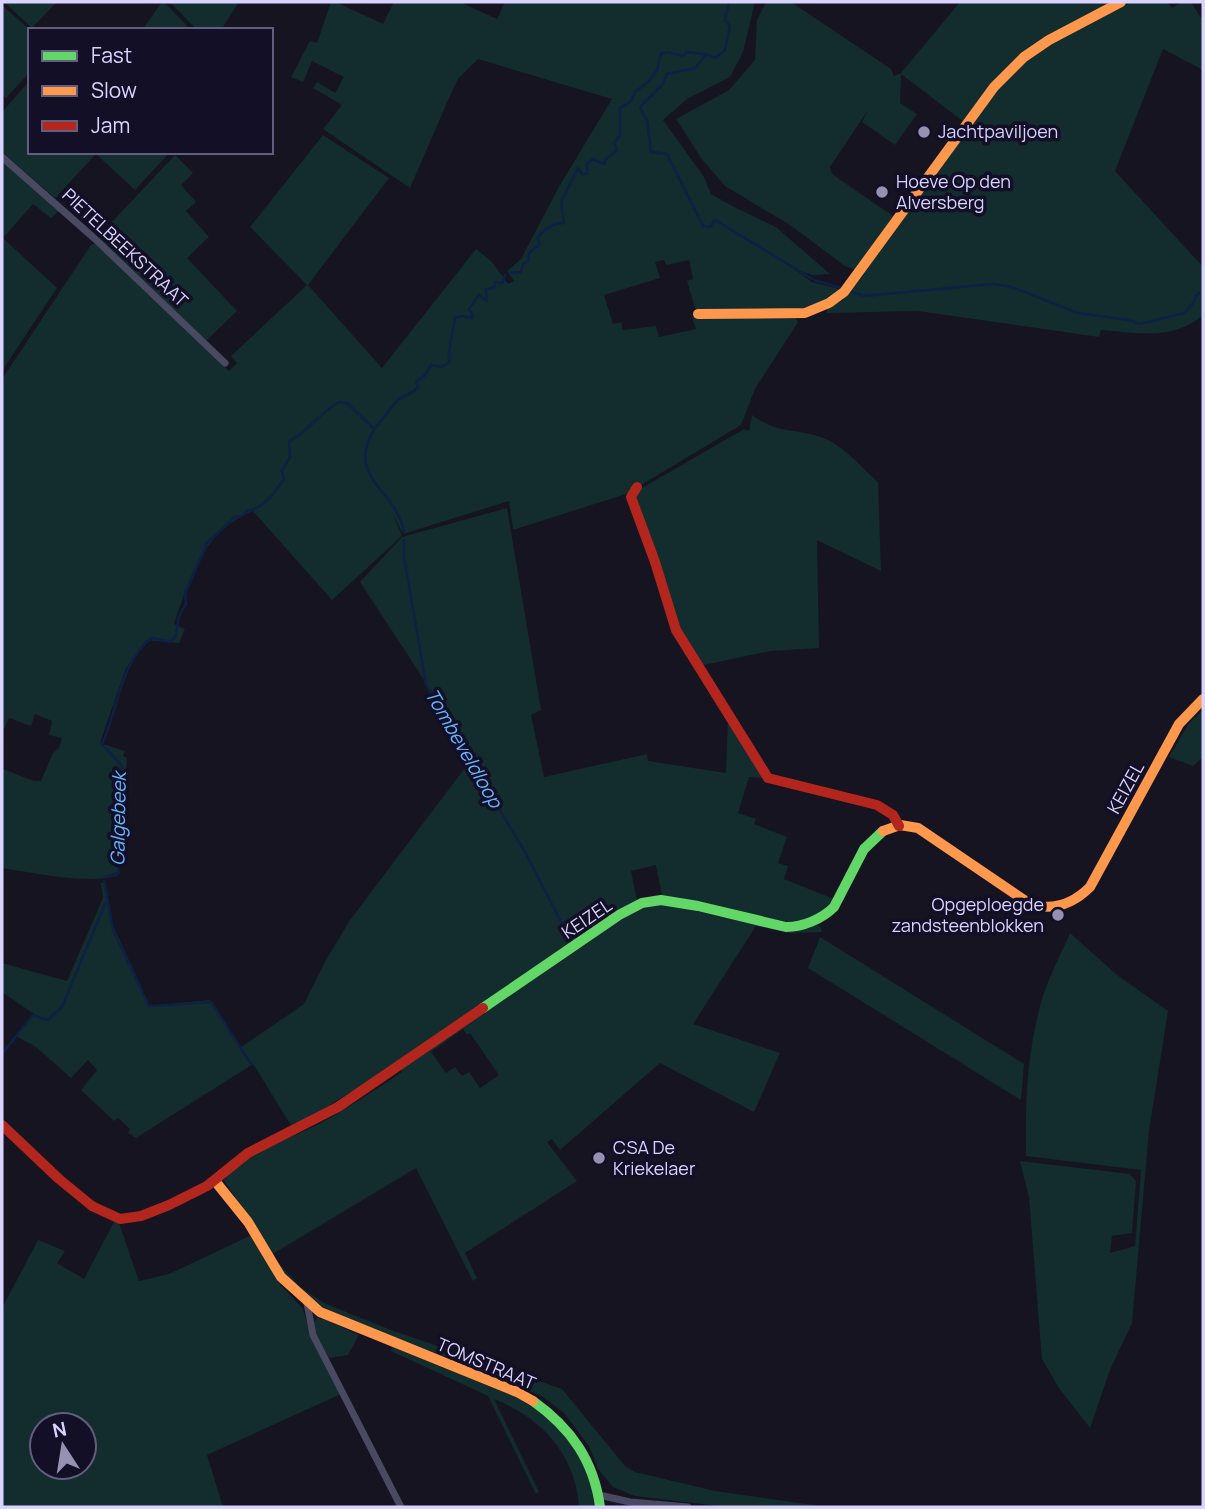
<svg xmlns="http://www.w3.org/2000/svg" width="1205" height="1509" font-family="Manrope,sans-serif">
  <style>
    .green { fill: #132c2d; fill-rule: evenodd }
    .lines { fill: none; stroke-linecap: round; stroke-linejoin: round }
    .stream { stroke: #0d2144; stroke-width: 2.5 }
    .street { stroke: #4a4962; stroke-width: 7 }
    .fast { stroke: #63d668; stroke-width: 10 }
    .slow { stroke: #ff974d; stroke-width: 10 }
    .jam { stroke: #b3261e; stroke-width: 10 }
    .poi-dot { fill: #9591b1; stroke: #130f26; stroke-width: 2.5 }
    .labels { text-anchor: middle; stroke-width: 7; stroke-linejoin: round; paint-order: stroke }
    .poi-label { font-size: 18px; fill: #d9d4ff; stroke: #130f26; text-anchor: start }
    .street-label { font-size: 18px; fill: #d9d4ff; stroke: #130f26 }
    .water-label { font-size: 19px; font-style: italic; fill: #62b6ff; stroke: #130f26 }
  </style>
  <rect width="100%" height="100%" fill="#161421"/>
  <path class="green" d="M 4,2 L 57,2 L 32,28 Z
    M 162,2 L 164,2 L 191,30 L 142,30 Z
    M 170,2 L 239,2 L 221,30 L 197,30 Z
    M 331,2 L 336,2 L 383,24 L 394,2 L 460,2 L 497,19 L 505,2 L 755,2 L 743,52 L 730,77 L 687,99 L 663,120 L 704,177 L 711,194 L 734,207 L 776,227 L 830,274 L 812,275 L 793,268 L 812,282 L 839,289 L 839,292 C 807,321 737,311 696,311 L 687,281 L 693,279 L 689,260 L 666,265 L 664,260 L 655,262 L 660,278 L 604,295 L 613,324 L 621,322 L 623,330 L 656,326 L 659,337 L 696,329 L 692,317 L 795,317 L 798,322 L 755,389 L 741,425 L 626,494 L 516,529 L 513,529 L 509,501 L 403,534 L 392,512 L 402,536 L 332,600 L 253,511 C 203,531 190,577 174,624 L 185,629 L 179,643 L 146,640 L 126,668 L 100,743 L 125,751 L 123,756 L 127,758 L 117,876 C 84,884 35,873 2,868 L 2,764 L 4,765 L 3,769 L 34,781 L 41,781 L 53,753 L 59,748 L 62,738 L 49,735 L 52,721 L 35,714 L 31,726 L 9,718 L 4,729 L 2,728 L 2,379 L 91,245 L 96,243 L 229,371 L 237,363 L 231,356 L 307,285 L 250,227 L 323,135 L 389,178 L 308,285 L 382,368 L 476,249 L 492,262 L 508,284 L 514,281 L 507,271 L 521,259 L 560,185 L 612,99 L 478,59 L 458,79 L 449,98 L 410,188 L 323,129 L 342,105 L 313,88 L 317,82 L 335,93 L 344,77 L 312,61 L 303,82 L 291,77 L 310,41 L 317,43 Z
    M 766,2 L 791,2 L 891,69 L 894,76 L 901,73 L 960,2 L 1114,2 L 1046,39 L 964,122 L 901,74 L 900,103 L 917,114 L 895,145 L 862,122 L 868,110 L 830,167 L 832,174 L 893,216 L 882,233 L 1003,82 L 1027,60 L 1060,39 L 1131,2 L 1167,2 L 1172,8 L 1182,2 L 1191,2 L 1201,18 L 1203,17 L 1203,70 L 1163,49 L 1115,171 L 1203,267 L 1203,315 C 1174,341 1136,333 1101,330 L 1099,337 L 918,311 L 827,313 L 827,308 L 842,301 L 865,273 L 845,266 L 790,225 L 725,186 L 701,158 L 676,119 L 729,90 L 755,60 L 757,20 Z
    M 2,5 L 30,30 L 30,72 L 6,98 L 2,95 Z
    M 30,80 L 30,152 L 170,152 L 135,190 L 96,154 L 55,198 L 2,152 L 2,112 Z
    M 175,155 L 193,173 L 181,185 L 196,202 L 186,211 L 209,237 L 187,258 L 237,311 L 206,341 L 97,238 Z
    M 2,161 L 59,211 L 51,218 L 33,204 L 3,238 L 57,288 L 2,371 Z
    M 752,415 C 778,434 794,428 821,437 C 843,445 861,467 878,482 L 881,571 L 817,540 L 819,648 L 770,651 L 699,666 L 682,637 L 635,501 L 635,492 L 744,429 L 749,431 Z
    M 507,508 L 541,710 L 531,715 L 544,777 L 647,754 L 648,761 L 726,773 L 728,718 L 750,752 L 764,778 L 749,777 L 738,813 L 756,819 L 754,824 L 787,837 L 778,863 L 788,866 L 784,879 L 834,899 C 820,916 804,923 781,921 L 662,895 L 656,865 L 631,871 L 637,900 L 578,939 L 583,946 C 608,929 631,909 662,904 L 783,929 C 793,930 813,923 820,926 L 822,932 L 789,933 L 756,926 L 693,1024 L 780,1053 L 754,1112 L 660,1063 L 560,1150 L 552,1139 L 547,1142 L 577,1181 L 465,1253 L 477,1278 L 473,1281 L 416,1168 L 271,1255 L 300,1287 L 324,1303 L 391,1330 L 562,1389 L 625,1466 L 635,1472 L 715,1491 L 827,1507 L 727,1507 L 635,1496 L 613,1487 L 598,1469 L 589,1446 L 564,1413 L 543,1397 L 505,1379 L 390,1336 L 331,1311 L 301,1293 L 289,1282 L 224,1180 C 246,1151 291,1139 323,1122 C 350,1107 376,1089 402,1072 L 398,1063 L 312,1116 L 291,1125 L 253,1064 L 136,1138 L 128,1133 L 130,1129 L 118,1118 L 114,1121 L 81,1090 L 97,1070 L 88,1060 L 71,1078 L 36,1047 L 16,1036 L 34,1014 L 2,992 L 2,963 L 67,981 L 103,898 L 101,883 L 105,883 L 111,921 L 150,1006 L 210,1000 L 241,1047 L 304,1004 L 325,962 L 350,920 L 474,756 L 360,582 L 402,537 ZM 463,1029 L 467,1035 L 470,1033 L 499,1075 L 480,1088 L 469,1072 L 462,1076 L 455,1067 L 446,1073 L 431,1052 Z
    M 1203,710 L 1203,757 L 1193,766 L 1169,757 L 1189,723 Z
    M 1070,933 L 1117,975 L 1168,1011 L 1149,1131 L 1132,1323 L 1110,1370 L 1090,1428 L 1059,1388 L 1042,1359 L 1029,1197 L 1020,1161 L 1130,1174 L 1136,1181 L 1132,1233 L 1112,1236 L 1110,1253 L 1135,1246 L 1141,1170 L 1026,1156 C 1025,1101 1027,1052 1042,999 C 1049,976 1061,954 1070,933 Z
    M 820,937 L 1024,1064 L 1021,1100 L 808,968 Z
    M 114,1222 L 119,1223 L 139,1281 L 169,1274 L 252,1235 L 278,1282 L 303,1309 L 310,1335 L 341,1394 L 207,1455 L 223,1507 L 2,1507 L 2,1308 L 38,1240 L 65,1251 L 57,1263 L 84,1279 ZM 42,1425 L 84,1425 L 84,1467 L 42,1467 Z
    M 317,1318 L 326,1320 L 359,1335 L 348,1355 L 329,1358 L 317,1337 L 314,1322 Z
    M 392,1345 L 524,1398 C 563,1424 591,1459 594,1507 L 579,1507 C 576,1455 541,1417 494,1399 L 539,1492 L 536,1494 L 488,1396 L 391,1351 Z"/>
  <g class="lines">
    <path class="stream" d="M 706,55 L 695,68 L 667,74 L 663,84 L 640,107 L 647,121 L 651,152 L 667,154 L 703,226 L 710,227 L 715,220 L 814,280 L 841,288
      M 509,273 L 521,272 L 523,264 L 528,261 L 529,253 L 540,244 L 537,238 C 544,229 553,223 564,223 L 561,202 L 578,168 L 582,174 L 587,174 L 587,164 L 592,159 L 604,164 L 605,160 L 617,150 L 614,143 L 620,135 L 620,108 L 630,102 L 635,92 L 648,82 L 657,70 L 661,54 L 667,52 L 683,56 L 687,52 L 709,55 L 715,58 L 725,50 L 730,26 L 725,20 L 729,2
      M 850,291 L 864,296 L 993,284 L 1012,287 L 1078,313 L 1129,320 L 1140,324 L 1184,313 L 1194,302 L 1195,297 L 1203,290
      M 374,430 C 345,478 396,489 404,532
      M 404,540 L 404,557 L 426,684 L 435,701 L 458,732 L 464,750 L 525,852 L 571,941
      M 105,877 L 119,873 L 116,860 L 122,766 L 102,744 C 117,714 121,658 152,638 L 170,642 L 176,636 L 179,616 L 186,604 L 185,594 L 207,543 L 235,517 L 242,516 L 247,511 C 264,509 275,492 284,479 L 282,471 L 290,457 L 289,441 C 309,432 320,412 339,402 L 347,403 L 374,429 C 383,420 389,409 398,400 C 405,394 411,395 418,388 L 416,382 L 425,375 L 431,365 L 442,367 L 449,363 C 448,347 453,333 455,318 L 461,316 L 472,318 L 473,315 L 469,309 L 479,295 L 487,301 L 486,289 L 494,288 L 495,282 L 502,283 L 505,275
      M 104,881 L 113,930 L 149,1006 L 211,1002 L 251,1064
      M 2,1054 L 33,1015 L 48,1020 L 62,1007 L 105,904"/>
    <path class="street" d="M 2,157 L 94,238 L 225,363
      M 307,1303 L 313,1335 L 401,1507
      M 599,1495 L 630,1502 L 688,1507"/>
    <path class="fast" d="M 483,1008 L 619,915 L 642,903 L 661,900 L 698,906 L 786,927 C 803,927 822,919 834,907 L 864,849 L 883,831
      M 533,1401 C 571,1428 594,1461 600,1507"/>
    <path class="slow" d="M 698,314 L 805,313 L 829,303 L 844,292 L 994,87 L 1024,57 L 1049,40 L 1121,2
      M 883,831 L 900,825 L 918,828 L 1030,904 C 1053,911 1073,904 1090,887 L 1179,724 L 1203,699
      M 215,1181 L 248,1222 L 281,1277 L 320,1312 L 517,1392 L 533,1401"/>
    <path class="jam" d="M 637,487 L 631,497 L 655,562 L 676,630 L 768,778 L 877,805 L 893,815 L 899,826
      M 2,1125 L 59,1179 L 92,1206 L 120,1219 L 141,1216 L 169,1205 L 207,1186 L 248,1153 L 338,1107 L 483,1008"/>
  </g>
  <g class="poi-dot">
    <circle cx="924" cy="132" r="7"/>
    <circle cx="882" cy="192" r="7"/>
    <circle cx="1058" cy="915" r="7"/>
    <circle cx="599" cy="1158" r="7"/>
  </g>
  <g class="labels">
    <g class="poi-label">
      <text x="938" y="138">Jachtpaviljoen</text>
      <text x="896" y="188">Hoeve Op den<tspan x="896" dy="21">Alversberg</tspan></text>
      <text x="1044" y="911" text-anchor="end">Opgeploegde<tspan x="1044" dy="21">zandsteenblokken</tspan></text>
      <text x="613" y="1154">CSA De<tspan x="613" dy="21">Kriekelaer</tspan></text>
    </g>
    <g class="street-label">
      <text transform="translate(125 248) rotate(43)" y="6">PIETELBEEKSTRAAT</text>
      <text transform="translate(1126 788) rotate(-61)" y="6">KEIZEL</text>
      <text transform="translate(587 919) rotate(-34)" y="6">KEIZEL</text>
      <text transform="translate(486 1364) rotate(23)" y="6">TOMSTRAAT</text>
    </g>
    <g class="water-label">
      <text transform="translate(464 748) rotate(60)" y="7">Tombeveldloop</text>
      <text transform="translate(118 819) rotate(-89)" y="7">Galgebeek</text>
    </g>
  </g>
  <rect width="1205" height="1509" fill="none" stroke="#d9d4ff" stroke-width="7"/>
  <rect x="28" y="28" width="245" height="126" fill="#130f26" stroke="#625e7d" stroke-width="2"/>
  <rect x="42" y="51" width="35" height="10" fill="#63d668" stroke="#625e7d" stroke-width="2"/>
  <text x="91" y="63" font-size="21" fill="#d9d4ff">Fast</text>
  <rect x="42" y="86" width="35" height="10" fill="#ff974d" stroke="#625e7d" stroke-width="2"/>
  <text x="91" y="98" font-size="21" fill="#d9d4ff">Slow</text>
  <rect x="42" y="121" width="35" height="10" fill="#b3261e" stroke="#625e7d" stroke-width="2"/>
  <text x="91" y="133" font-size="21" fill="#d9d4ff">Jam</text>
  <g transform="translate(63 1446) rotate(348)"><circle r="33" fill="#130f26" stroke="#625e7d" stroke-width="2"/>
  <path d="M0-5L12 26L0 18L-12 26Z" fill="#9591b1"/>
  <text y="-10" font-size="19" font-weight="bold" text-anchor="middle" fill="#d9d4ff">N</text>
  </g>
</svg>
